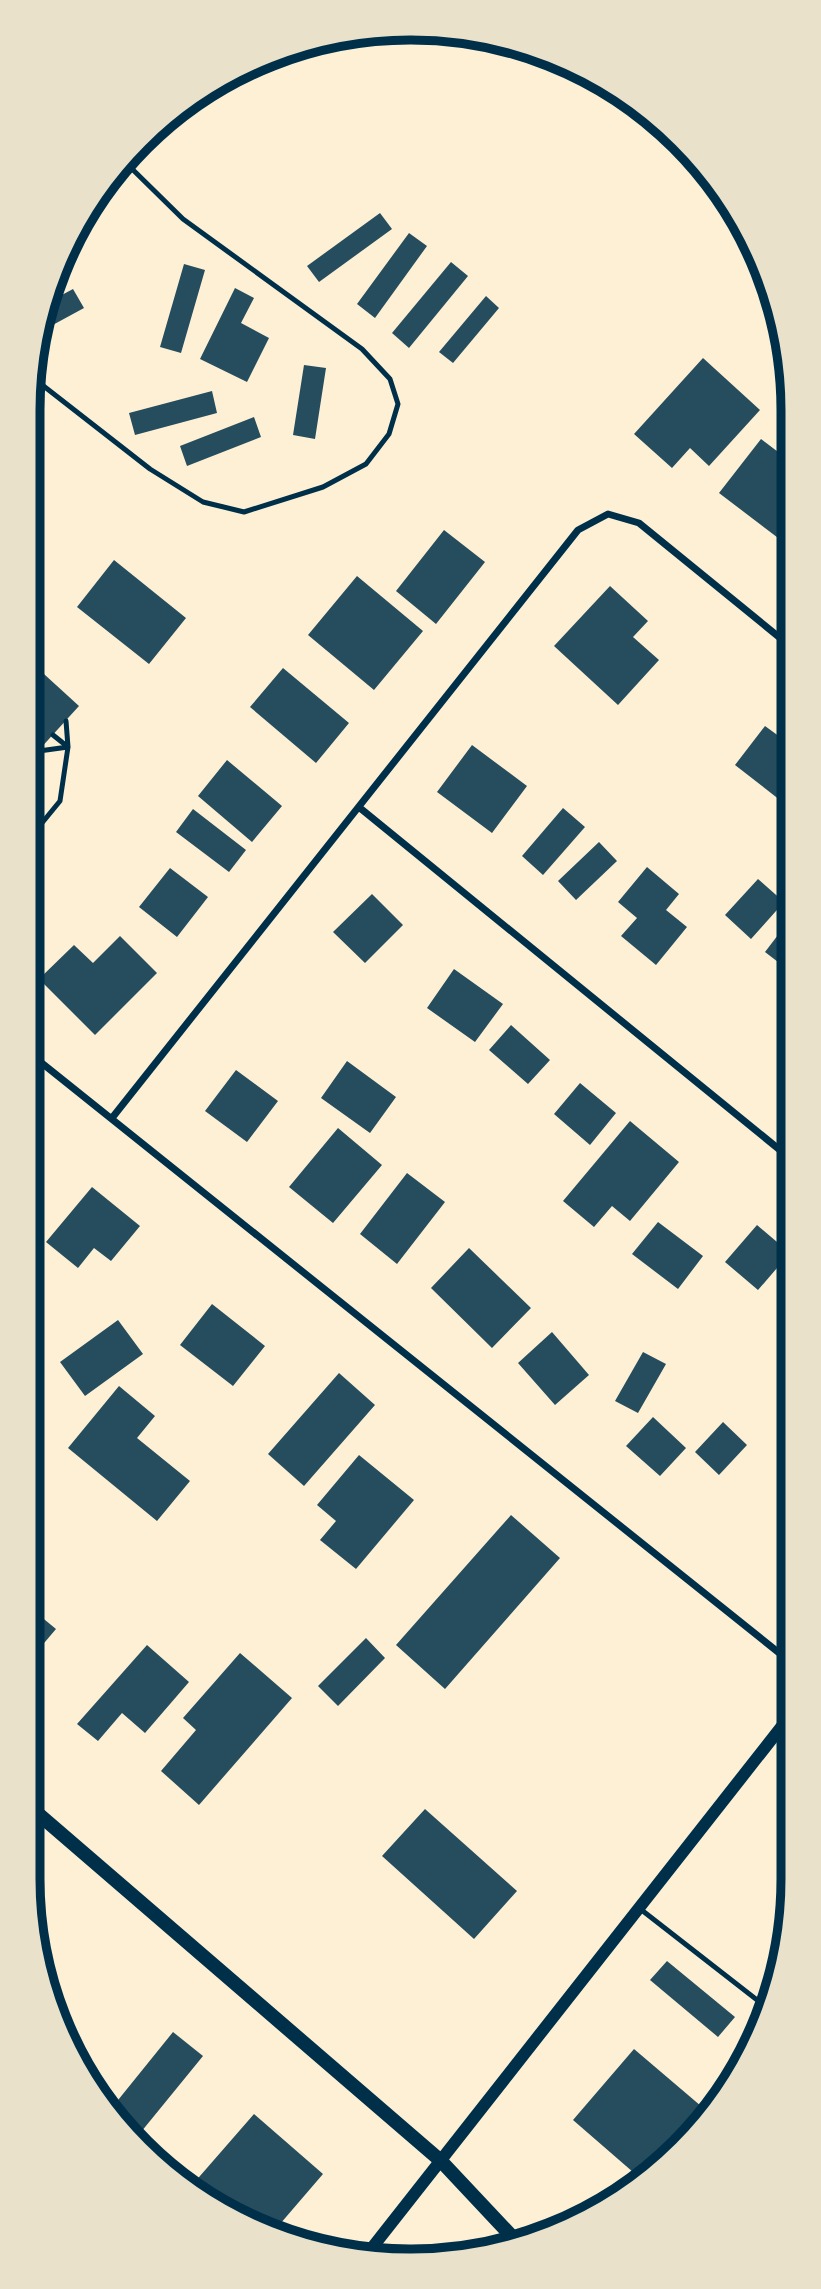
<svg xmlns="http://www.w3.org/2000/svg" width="821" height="2289" font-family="Figtree,sans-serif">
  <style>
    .building { fill: #264d5e }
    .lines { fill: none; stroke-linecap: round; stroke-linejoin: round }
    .service { stroke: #003049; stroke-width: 5 }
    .minor { stroke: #003049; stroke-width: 7 }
    .tertiary { stroke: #003049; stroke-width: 12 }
    .secondary { stroke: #003049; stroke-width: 14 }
    .rim { fill: none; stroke: #003049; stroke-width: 9 }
  </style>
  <rect width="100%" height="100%" fill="#fdf0d5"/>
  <path class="building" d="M 380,213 L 392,229 L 319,282 L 307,266 Z
    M 409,233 L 427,246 L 375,318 L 357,304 Z
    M 451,262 L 468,276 L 409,348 L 392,333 Z
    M 184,264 L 205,270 L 181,353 L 160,347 Z
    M 235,288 L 254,298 L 241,323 L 269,338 L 247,382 L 200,359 Z
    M 73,289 L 84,308 L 38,333 L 45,304 Z
    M 486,296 L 499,308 L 453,363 L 439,352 Z
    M 703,358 L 760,410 L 709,466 L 690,448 L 672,468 L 634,434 Z
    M 304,365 L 326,368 L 315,439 L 293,435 Z
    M 212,391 L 217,413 L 135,435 L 129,413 Z
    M 254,417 L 261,437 L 187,466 L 180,446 Z
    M 761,439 L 790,461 L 790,547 L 719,493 Z
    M 444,530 L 485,562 L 436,624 L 396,591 Z
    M 114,560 L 186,618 L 149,664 L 77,607 Z
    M 357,576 L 423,631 L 374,690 L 308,635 Z
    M 610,586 L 648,621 L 633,637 L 659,660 L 618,705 L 554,646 Z
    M 33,664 L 79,706 L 28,762 L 28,669 Z
    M 283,668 L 349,723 L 316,763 L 250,707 Z
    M 765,726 L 791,745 L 791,797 L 785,804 L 735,765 Z
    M 472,745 L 527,786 L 492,833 L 437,792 Z
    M 227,760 L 282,806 L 252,842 L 198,796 Z
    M 563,808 L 585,827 L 543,875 L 522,856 Z
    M 193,809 L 246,850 L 229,872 L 176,832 Z
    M 599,842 L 617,861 L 576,900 L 558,881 Z
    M 647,867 L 679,894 L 666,910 L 687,927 L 656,965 L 621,936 L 637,918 L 618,902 Z
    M 170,868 L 208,897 L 177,937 L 139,907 Z
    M 758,879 L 784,902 L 751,939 L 725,915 Z
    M 372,894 L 403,925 L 365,963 L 333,932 Z
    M 791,918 L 791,972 L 765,952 Z
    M 120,936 L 157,973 L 95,1035 L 39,979 L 74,945 L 93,963 Z
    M 454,969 L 503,1004 L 475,1042 L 427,1008 Z
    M 511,1025 L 550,1060 L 528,1084 L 489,1050 Z
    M 347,1061 L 396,1097 L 370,1133 L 321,1098 Z
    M 236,1070 L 278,1101 L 247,1142 L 205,1111 Z
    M 580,1083 L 616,1113 L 590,1145 L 554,1114 Z
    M 630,1121 L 679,1162 L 630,1221 L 612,1206 L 594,1227 L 563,1201 Z
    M 338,1128 L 382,1165 L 333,1223 L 289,1187 Z
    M 407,1173 L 445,1202 L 397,1264 L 360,1234 Z
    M 92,1187 L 140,1226 L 111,1261 L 94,1248 L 78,1268 L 46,1242 Z
    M 658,1222 L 703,1256 L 678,1289 L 632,1254 Z
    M 757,1225 L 790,1253 L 758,1290 L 725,1262 Z
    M 469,1248 L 531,1308 L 492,1348 L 431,1288 Z
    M 212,1304 L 265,1346 L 233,1386 L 180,1345 Z
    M 118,1320 L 143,1354 L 85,1396 L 60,1362 Z
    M 552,1332 L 589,1375 L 555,1405 L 518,1363 Z
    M 643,1352 L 666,1364 L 638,1413 L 615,1401 Z
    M 339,1373 L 375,1405 L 304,1486 L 268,1454 Z
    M 119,1386 L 155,1416 L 137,1438 L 190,1481 L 157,1521 L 68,1448 Z
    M 653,1417 L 686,1448 L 660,1476 L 626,1446 Z
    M 723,1422 L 747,1445 L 719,1475 L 695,1452 Z
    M 359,1455 L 414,1500 L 356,1569 L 320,1540 L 336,1521 L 317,1505 Z
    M 792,1498 L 792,1522 L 780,1506 Z
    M 511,1515 L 560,1558 L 445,1689 L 396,1645 Z
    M 28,1606 L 56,1629 L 28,1662 Z
    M 366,1638 L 385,1658 L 338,1706 L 318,1686 Z
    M 147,1645 L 189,1682 L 145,1733 L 122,1713 L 98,1741 L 77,1724 Z
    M 240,1653 L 292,1698 L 199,1805 L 161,1771 L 196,1730 L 183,1718 Z
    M 425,1809 L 517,1891 L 474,1939 L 382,1856 Z
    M 667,1961 L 735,2017 L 718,2037 L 650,1980 Z
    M 173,2032 L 203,2056 L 141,2132 L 157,2145 L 151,2152 L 123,2131 L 110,2110 Z
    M 634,2049 L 708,2112 L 641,2179 L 573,2120 Z
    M 254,2114 L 323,2174 L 274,2231 L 241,2221 L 193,2184 Z"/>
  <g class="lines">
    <path class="service" d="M 32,377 L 150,469 L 203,502 L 244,512 L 323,487 L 366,464 L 389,434 L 398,404 L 390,379 L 362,349 L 183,219 L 125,162
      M 53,735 L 68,747
      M 39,751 L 68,747
      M 28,840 L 60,801 L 68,747 L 66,721
      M 639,1908 L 766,2007"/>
    <path class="minor" d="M 360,808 L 791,1159
      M 28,1052 L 793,1664
      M 112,1118 L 578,530 L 608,514 L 639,523 L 790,646"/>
    <path class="tertiary" d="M 364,2258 L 793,1712"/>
    <path class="secondary" d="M 28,1805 L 441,2161 L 519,2244"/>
  </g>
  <path d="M0 0H821V2289H0ZM410 40H411A370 370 0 0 1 781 410V1879A370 370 0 0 1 411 2249H410A370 370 0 0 1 40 1879V410A370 370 0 0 1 410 40Z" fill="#e9e1ca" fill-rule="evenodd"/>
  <path class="rim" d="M410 40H411A370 370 0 0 1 781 410V1879A370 370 0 0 1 411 2249H410A370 370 0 0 1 40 1879V410A370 370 0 0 1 410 40Z"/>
</svg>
